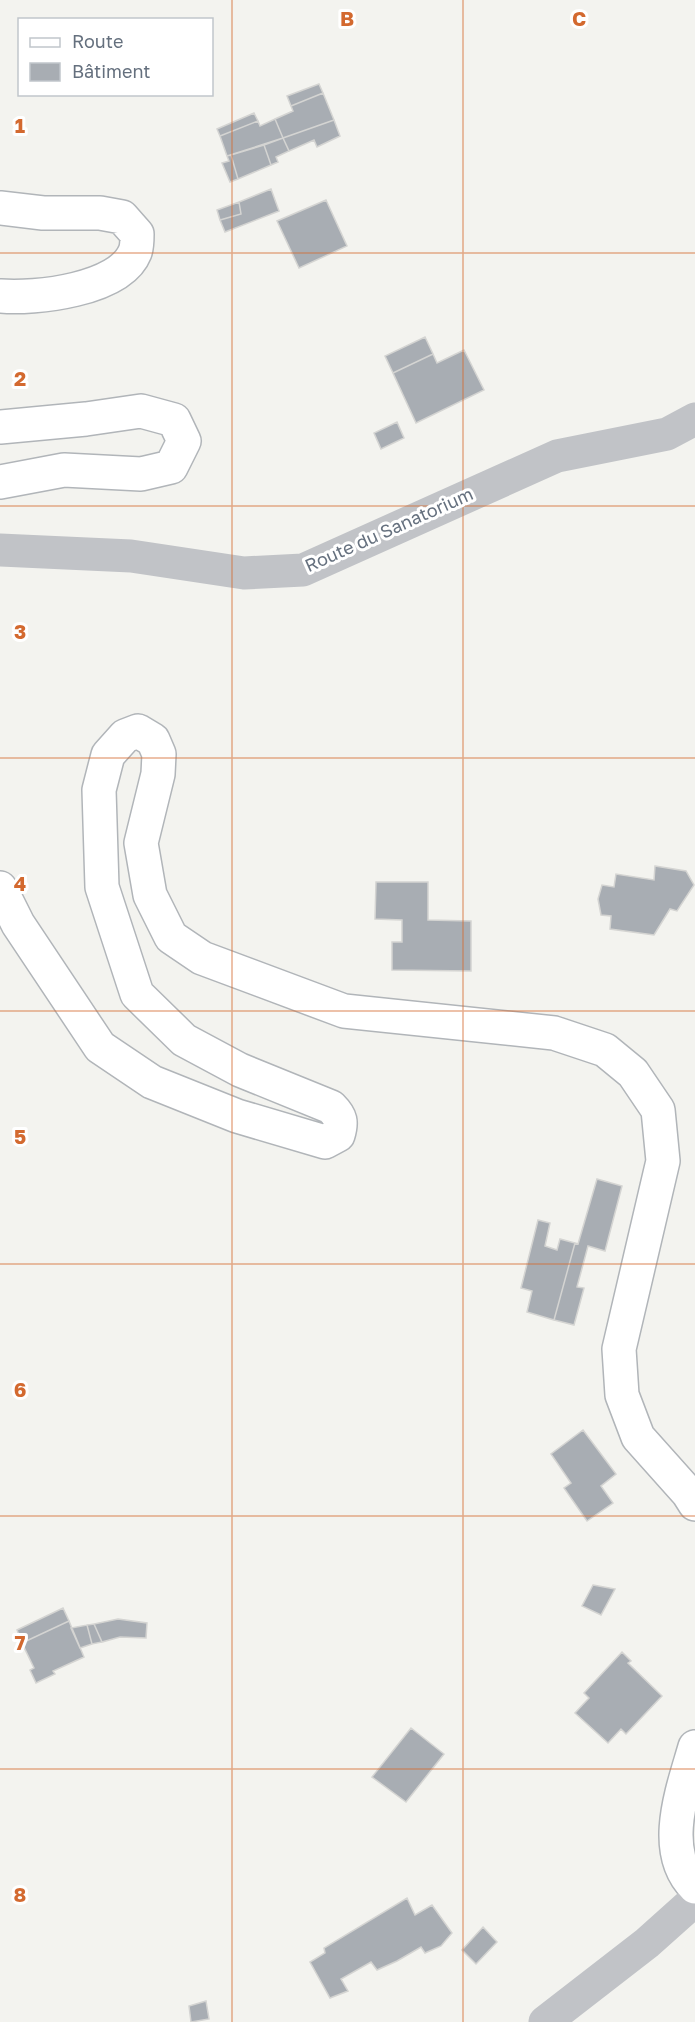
<svg xmlns="http://www.w3.org/2000/svg" width="695" height="2022" font-family="'Golos Text',sans-serif">
  <style>
    .building { fill: #a8adb3; stroke: #d4d4d2; stroke-width: 1.5 }
    .lines { fill: none; stroke-linecap: round; stroke-linejoin: round }
    .secondary-casing { stroke: #b1b5b9; stroke-width: 36 }
    .street { stroke: #c1c3c7; stroke-width: 33 }
    .secondary { stroke: #fff; stroke-width: 33 }
    .grid { fill: none; stroke: #d3692f; stroke-width: 1.5; stroke-opacity: 0.55 }
    .labels { text-anchor: middle; stroke-width: 6; stroke-linejoin: round; paint-order: stroke }
    .street-label { font-size: 18px; fill: #65707e; stroke: #fff }
    .grid-label { font-size: 20px; text-anchor: middle; font-weight: bold; fill: #d3692f; stroke: #fff; stroke-width: 6; stroke-linejoin: round; paint-order: stroke }
  </style>
  <rect width="100%" height="100%" fill="#f3f3ef"/>
  <path class="building" d="M 319,84 L 323,93 L 291,106 L 287,96 Z
    M 323,93 L 334,120 L 283,138 L 275,119 L 293,111 L 291,106 Z
    M 254,113 L 258,121 L 220,136 L 217,129 Z
    M 275,119 L 283,138 L 227,156 L 220,136 L 258,121 L 260,126 Z
    M 334,120 L 340,136 L 317,147 L 314,140 L 289,151 L 283,138 Z
    M 283,138 L 289,151 L 276,157 L 278,162 L 271,165 L 264,145 Z
    M 264,145 L 271,165 L 238,179 L 231,155 Z
    M 231,155 L 238,179 L 230,182 L 222,163 L 229,161 L 227,156 Z
    M 271,189 L 279,211 L 225,232 L 220,220 L 241,214 L 239,202 Z
    M 326,200 L 347,246 L 299,268 L 277,221 Z
    M 239,202 L 241,214 L 220,220 L 217,210 Z
    M 425,337 L 433,354 L 393,373 L 385,356 Z
    M 464,350 L 484,390 L 416,423 L 393,373 L 433,354 L 437,363 Z
    M 397,422 L 404,438 L 381,449 L 374,433 Z
    M 655,866 L 686,871 L 694,885 L 677,911 L 670,909 L 654,935 L 610,929 L 611,916 L 601,915 L 598,899 L 602,885 L 614,887 L 616,874 L 654,880 Z
    M 376,882 L 428,882 L 428,920 L 471,921 L 471,971 L 392,970 L 392,942 L 402,942 L 402,920 L 375,919 Z
    M 597,1179 L 622,1186 L 605,1251 L 588,1246 L 577,1287 L 584,1288 L 574,1325 L 554,1320 L 575,1243 L 578,1244 Z
    M 538,1220 L 550,1223 L 545,1246 L 557,1250 L 560,1239 L 575,1243 L 554,1320 L 527,1312 L 532,1291 L 521,1288 Z
    M 583,1430 L 616,1474 L 601,1486 L 613,1503 L 587,1521 L 564,1488 L 571,1483 L 551,1454 Z
    M 593,1585 L 615,1589 L 601,1615 L 582,1606 Z
    M 63,1608 L 69,1621 L 22,1643 L 17,1630 Z
    M 118,1619 L 147,1623 L 146,1638 L 120,1637 L 102,1642 L 94,1624 Z
    M 69,1621 L 84,1657 L 53,1671 L 55,1674 L 36,1683 L 30,1670 L 34,1668 L 22,1643 Z
    M 94,1624 L 102,1642 L 92,1644 L 87,1625 Z
    M 87,1625 L 92,1644 L 80,1648 L 71,1628 Z
    M 622,1652 L 631,1661 L 628,1663 L 662,1696 L 626,1734 L 621,1729 L 608,1743 L 575,1713 L 589,1698 L 584,1693 Z
    M 411,1728 L 444,1754 L 406,1802 L 372,1777 Z
    M 407,1898 L 415,1915 L 432,1905 L 452,1933 L 441,1946 L 425,1953 L 421,1947 L 397,1961 L 377,1970 L 371,1962 L 341,1979 L 348,1991 L 330,1998 L 310,1962 L 325,1953 L 324,1948 Z
    M 483,1927 L 497,1942 L 476,1964 L 462,1950 Z
    M 206,2001 L 209,2019 L 191,2022 L 189,2006 Z"/>
  <g class="lines">
    <defs>
      <path id="secondary" d="M 0,208 L 43,213 L 100,213 L 122,217 L 137,234 C 137,239 137,247 135,252 C 120,290 35,299 0,296
        M 0,427 L 86,419 L 141,411 L 174,420 L 184,441 L 171,467 L 141,474 L 64,470 L 0,482
        M 0,888 L 18,924 L 100,1047 L 152,1082 L 237,1116 L 325,1142 L 338,1135 C 342,1122 341,1117 331,1107 L 240,1070 L 184,1040 L 137,994 L 102,887 L 99,790 L 108,755 L 125,736 L 138,731 L 153,740 L 159,754 L 158,774 L 141,843 L 150,895 L 171,937 L 202,958 L 344,1011 L 554,1033 L 605,1050 L 633,1073 L 658,1110 L 663,1161 L 619,1349 L 622,1395 L 638,1437 L 688,1493 L 695,1504
        M 695,1747 C 683,1789 659,1851 695,1887"/>
    </defs>
    <use href="#secondary" class="secondary-casing"/>
    <path class="street" d="M 0,550 L 131,556 L 244,573 L 303,570 L 557,456 L 667,434 L 695,419
      M 545,2022 L 647,1943 L 695,1900"/>
    <use href="#secondary" class="secondary"/>
  </g>
  <path class="grid" d="M 232,0 L 232,2022M 463,0 L 463,2022M 0,253 L 695,253M 0,506 L 695,506M 0,758 L 695,758M 0,1011 L 695,1011M 0,1264 L 695,1264M 0,1516 L 695,1516M 0,1769 L 695,1769"/>
  <g class="labels">
    <g class="street-label">
      <text transform="translate(389 530) rotate(-24)" y="6">Route du Sanatorium</text>
    </g>
  </g>
  <g class="grid-label">
    <text x="347" y="26">B</text>
    <text x="579" y="26">C</text>
    <text x="20" y="133">1</text>
    <text x="20" y="386">2</text>
    <text x="20" y="639">3</text>
    <text x="20" y="891">4</text>
    <text x="20" y="1144">5</text>
    <text x="20" y="1397">6</text>
    <text x="20" y="1650">7</text>
    <text x="20" y="1902">8</text>
  </g>
  <rect x="18" y="18" width="195" height="78" fill="#ffffff" stroke="#c1c6cb" stroke-width="1.5"/>
  <rect x="30" y="38" width="30" height="9" fill="#ffffff" stroke="#c1c6cb" stroke-width="1.5"/>
  <text x="72" y="48" font-size="18" fill="#65707e">Route</text>
  <rect x="30" y="63" width="30" height="18" fill="#a8adb3" stroke="#c1c6cb" stroke-width="1.5"/>
  <text x="72" y="78" font-size="18" fill="#65707e">Bâtiment</text>
</svg>
